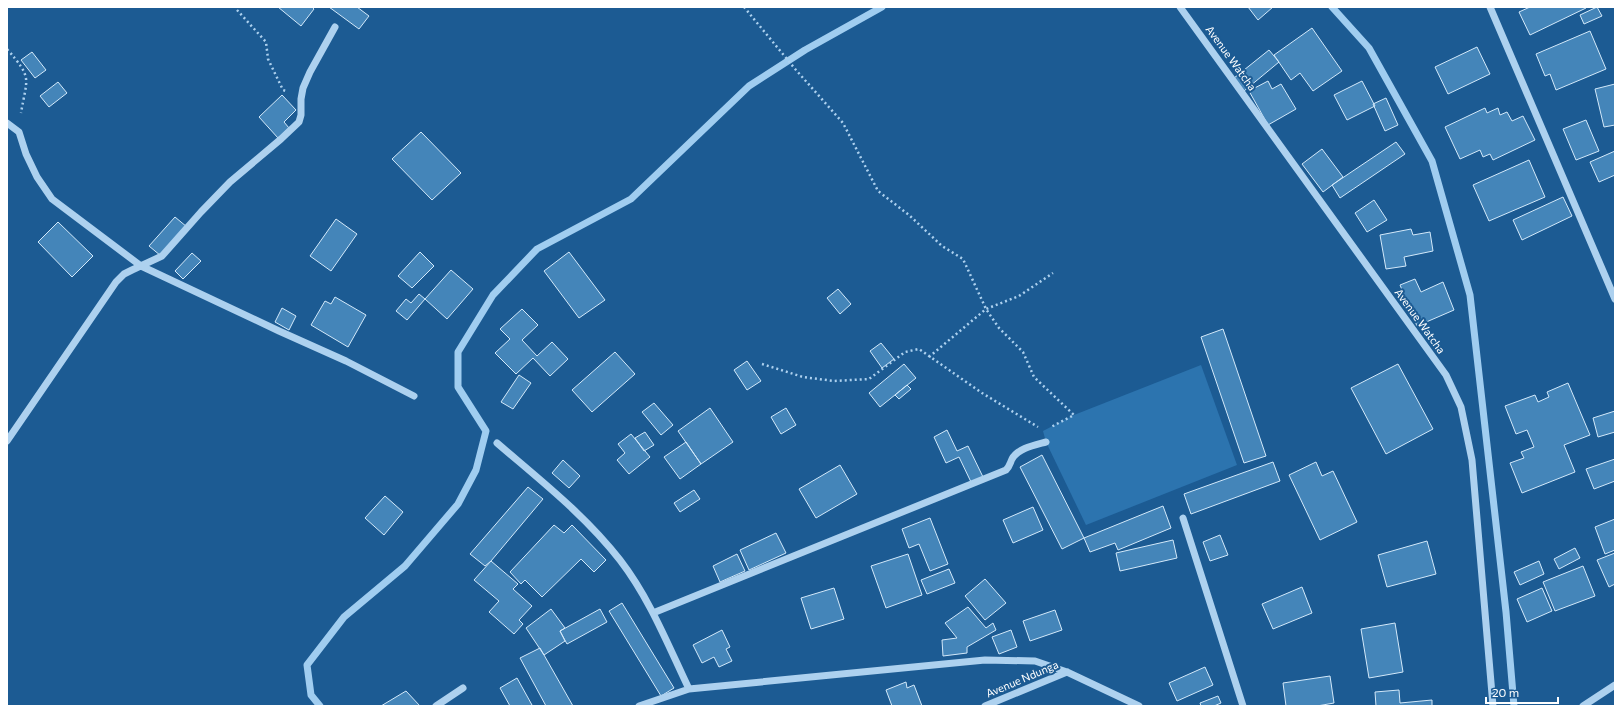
<svg xmlns="http://www.w3.org/2000/svg" width="1622" height="713" font-family="Commissioner,sans-serif">
  <style>
    .green { fill: #2c74af }
    .lines { fill: none; stroke-linecap: round; stroke-linejoin: round }
    .stream { stroke: #a0cdf0; stroke-width: 7 }
    .building { fill: #4485b9; stroke: #d3e9fa }
    .path { stroke: #add1ef; stroke-width: 2.5; stroke-dasharray: 2 3; stroke-linecap: butt }
    .minor { stroke: #add1ef; stroke-width: 7 }
    .labels { text-anchor: middle; stroke-width: 4; stroke-linejoin: round; paint-order: stroke }
    .street-label { font-size: 11px; fill: #fff; stroke: #1c5b93 }
  </style>
  <rect width="100%" height="100%" fill="#1c5b93"/>
  <path class="green" d="M 1201,365 L 1237,465 L 1086,525 L 1046,442 L 1043,431 L 1074,415 Z"/>
  <g class="lines">
    <path class="stream" d="M 1332,7 L 1369,48 L 1432,161 L 1470,295 L 1506,612 L 1514,706
      M 320,706 L 311,695 L 307,665 L 344,617 L 405,566 L 458,504 L 476,470 L 486,431 L 458,387 L 458,352 L 493,295 L 537,249 L 631,199 L 749,86 L 805,50 L 882,7"/>
  </g>
  <path class="building" d="M 278,7 L 312,7 L 314,9 L 301,26 Z
    M 329,7 L 357,7 L 369,16 L 359,29 Z
    M 1248,7 L 1273,7 L 1258,20 Z
    M 1530,7 L 1586,7 L 1586,8 L 1530,35 L 1519,12 Z
    M 1597,7 L 1602,16 L 1584,24 L 1580,15 Z
    M 1312,28 L 1342,71 L 1313,91 L 1300,73 L 1291,80 L 1274,55 Z
    M 1590,31 L 1606,69 L 1556,90 L 1550,74 L 1545,76 L 1536,54 Z
    M 1477,47 L 1490,74 L 1448,94 L 1435,67 Z
    M 1269,50 L 1279,62 L 1244,91 L 1234,78 Z
    M 32,52 L 46,70 L 35,78 L 21,60 Z
    M 1268,81 L 1272,89 L 1281,84 L 1296,109 L 1268,125 L 1249,91 Z
    M 1362,81 L 1375,106 L 1347,120 L 1334,95 Z
    M 58,82 L 67,93 L 49,107 L 40,96 Z
    M 1615,84 L 1615,125 L 1604,127 L 1595,89 Z
    M 282,95 L 296,110 L 284,122 L 289,128 L 278,138 L 259,117 Z
    M 1386,98 L 1398,125 L 1385,131 L 1373,104 Z
    M 1485,108 L 1487,113 L 1498,108 L 1500,115 L 1507,112 L 1512,121 L 1523,116 L 1535,140 L 1493,160 L 1490,154 L 1483,157 L 1480,150 L 1460,159 L 1445,127 Z
    M 1586,120 L 1599,151 L 1576,160 L 1563,129 Z
    M 421,132 L 461,173 L 432,200 L 392,159 Z
    M 1396,142 L 1405,154 L 1340,198 L 1332,185 Z
    M 1322,149 L 1343,177 L 1323,192 L 1302,164 Z
    M 1615,151 L 1615,175 L 1599,182 L 1590,162 Z
    M 1529,160 L 1545,197 L 1489,221 L 1473,185 Z
    M 1563,197 L 1572,216 L 1522,240 L 1513,220 Z
    M 1374,200 L 1387,220 L 1367,232 L 1355,213 Z
    M 175,217 L 187,227 L 161,256 L 149,246 Z
    M 336,219 L 357,234 L 331,271 L 310,256 Z
    M 58,222 L 93,256 L 72,277 L 38,242 Z
    M 1411,229 L 1413,235 L 1430,232 L 1433,251 L 1404,257 L 1406,266 L 1386,269 L 1380,235 Z
    M 420,252 L 434,266 L 412,288 L 398,276 Z
    M 569,252 L 605,300 L 579,318 L 544,271 Z
    M 192,253 L 201,261 L 183,279 L 175,271 Z
    M 451,270 L 473,289 L 447,319 L 425,299 Z
    M 1415,279 L 1421,292 L 1443,282 L 1454,310 L 1417,326 L 1400,285 Z
    M 838,289 L 851,304 L 840,314 L 827,298 Z
    M 419,294 L 425,299 L 407,320 L 396,311 L 406,299 L 411,303 Z
    M 335,297 L 366,315 L 348,347 L 311,325 L 325,301 L 331,304 Z
    M 282,308 L 296,316 L 289,330 L 275,322 Z
    M 522,309 L 538,325 L 522,340 L 537,356 L 552,342 L 568,359 L 550,376 L 533,358 L 516,374 L 495,353 L 510,339 L 500,329 Z
    M 1223,329 L 1266,456 L 1244,463 L 1201,337 Z
    M 881,343 L 894,359 L 882,368 L 870,351 Z
    M 615,352 L 635,374 L 592,412 L 572,390 Z
    M 747,361 L 761,381 L 747,390 L 734,370 Z
    M 904,364 L 916,378 L 880,407 L 869,393 Z
    M 1398,364 L 1433,429 L 1386,454 L 1351,388 Z
    M 519,375 L 531,383 L 513,409 L 501,402 Z
    M 1568,383 L 1590,435 L 1564,445 L 1575,472 L 1522,493 L 1510,463 L 1524,458 L 1521,452 L 1534,447 L 1527,430 L 1516,434 L 1505,406 L 1535,395 L 1538,402 L 1549,397 L 1547,392 Z
    M 907,385 L 911,389 L 899,399 L 895,395 Z
    M 654,403 L 673,425 L 661,435 L 642,412 Z
    M 710,408 L 733,442 L 701,464 L 678,431 Z
    M 786,408 L 796,425 L 781,434 L 771,417 Z
    M 1615,411 L 1615,432 L 1598,437 L 1593,418 Z
    M 947,430 L 957,451 L 968,446 L 983,477 L 971,482 L 959,457 L 946,463 L 934,437 Z
    M 645,432 L 654,445 L 644,451 L 635,438 Z
    M 631,434 L 650,457 L 629,474 L 617,460 L 625,453 L 618,444 Z
    M 686,442 L 701,464 L 680,479 L 664,457 Z
    M 1042,455 L 1084,538 L 1062,549 L 1020,467 Z
    M 1615,459 L 1615,481 L 1594,489 L 1586,469 Z
    M 563,460 L 580,476 L 569,488 L 552,473 Z
    M 1273,462 L 1280,481 L 1191,514 L 1184,494 Z
    M 1316,462 L 1322,476 L 1333,471 L 1357,522 L 1320,540 L 1289,475 Z
    M 840,465 L 857,494 L 816,518 L 799,489 Z
    M 528,487 L 543,499 L 491,561 L 485,566 L 470,554 Z
    M 694,490 L 700,499 L 680,512 L 674,503 Z
    M 385,496 L 403,512 L 384,535 L 365,518 Z
    M 1163,506 L 1171,528 L 1118,550 L 1115,543 L 1090,552 L 1084,538 Z
    M 1033,507 L 1043,530 L 1013,543 L 1003,520 Z
    M 930,518 L 948,564 L 930,571 L 919,544 L 909,548 L 902,529 Z
    M 1615,519 L 1615,550 L 1605,554 L 1595,527 Z
    M 554,525 L 564,533 L 572,525 L 606,560 L 594,572 L 581,559 L 542,597 L 525,580 L 521,584 L 510,572 Z
    M 776,533 L 786,553 L 749,570 L 740,550 Z
    M 1220,535 L 1228,555 L 1210,561 L 1203,542 Z
    M 1173,540 L 1177,558 L 1120,571 L 1116,553 Z
    M 1427,541 L 1436,574 L 1387,587 L 1378,555 Z
    M 1575,548 L 1580,558 L 1559,569 L 1554,559 Z
    M 1615,553 L 1615,584 L 1609,587 L 1597,560 Z
    M 737,554 L 745,571 L 720,582 L 713,566 Z
    M 908,554 L 922,595 L 886,608 L 871,566 Z
    M 491,561 L 518,584 L 513,589 L 532,606 L 519,620 L 523,624 L 514,634 L 489,612 L 499,601 L 474,580 Z
    M 1539,561 L 1544,574 L 1520,585 L 1514,572 Z
    M 1583,566 L 1595,596 L 1555,611 L 1543,582 Z
    M 949,569 L 955,583 L 927,594 L 921,580 Z
    M 985,579 L 1006,603 L 985,620 L 965,596 Z
    M 1302,587 L 1312,613 L 1273,629 L 1262,604 Z
    M 834,588 L 844,619 L 811,629 L 801,598 Z
    M 1542,588 L 1552,611 L 1527,622 L 1517,599 Z
    M 622,603 L 674,688 L 661,696 L 609,611 Z
    M 968,607 L 986,628 L 993,623 L 996,630 L 967,647 L 967,653 L 943,656 L 942,640 L 957,638 L 945,623 Z
    M 551,609 L 565,628 L 560,631 L 565,641 L 544,655 L 526,628 Z
    M 600,609 L 607,622 L 567,644 L 560,631 Z
    M 1055,610 L 1062,630 L 1030,641 L 1023,621 Z
    M 1395,623 L 1403,672 L 1369,678 L 1361,629 Z
    M 722,630 L 730,647 L 726,649 L 732,661 L 719,667 L 714,657 L 702,663 L 693,645 Z
    M 1011,630 L 1017,647 L 999,654 L 992,637 Z
    M 540,648 L 544,655 L 573,706 L 546,706 L 520,658 Z
    M 1205,667 L 1213,685 L 1177,701 L 1169,683 Z
    M 1330,676 L 1334,703 L 1317,706 L 1286,706 L 1283,683 Z
    M 517,678 L 532,705 L 530,706 L 510,706 L 500,688 Z
    M 906,682 L 907,688 L 914,685 L 922,706 L 892,706 L 886,690 Z
    M 1399,690 L 1400,703 L 1432,700 L 1432,706 L 1376,706 L 1375,692 Z
    M 406,691 L 420,706 L 381,706 Z
    M 1218,696 L 1221,703 L 1214,706 L 1201,706 L 1200,703 Z"/>
  <g class="lines">
    <path class="path" d="M 744,7 L 796,70 L 843,123 L 878,191 L 909,215 L 942,246 L 963,259 L 986,309 L 999,328 L 1023,352 L 1034,377 L 1074,415 L 1051,427
      M 237,10 L 266,42 L 268,59 L 283,90 L 286,91
      M 7,49 C 33,79 27,77 21,113
      M 929,357 L 986,309 L 1019,296 L 1053,273
      M 762,364 L 803,377 L 834,381 L 869,379 L 905,352 L 919,349 L 982,393 L 1038,427"/>
    <path class="minor" d="M 1180,7 L 1446,375 L 1461,407 L 1472,460 L 1493,706
      M 1490,7 L 1615,299
      M 7,123 L 19,132 L 26,154 L 37,177 L 52,199 L 141,266 L 279,331 L 346,361 L 414,396
      M 7,441 L 116,282 L 124,274 L 132,270 L 162,256 L 201,212 L 230,182 L 281,139 L 299,122 L 301,115 L 301,99 L 303,88 L 310,72 L 335,27
      M 497,443 C 540,480 585,515 620,560 C 650,599 668,645 689,689
      M 1183,518 L 1243,706
      M 653,613 L 1006,470 C 1010,466 1010,463 1012,459 C 1018,448 1035,445 1046,442
      M 436,706 L 463,688
      M 639,706 L 689,689 L 985,660 L 1035,661 L 1067,672 L 1139,706
      M 985,706 L 1067,672
      M 1583,706 L 1615,685"/>
  </g>
  <g class="labels">
    <g class="street-label">
      <text transform="translate(1231 58) rotate(54)" y="4">Avenue Watcha</text>
      <text transform="translate(1420 321) rotate(54)" y="4">Avenue Watcha</text>
      <text transform="translate(1022 679) rotate(-23)" y="4">Avenue Ndunga</text>
    </g>
  </g>
  <rect width="1622" height="713" fill="none" stroke="#ffffff" stroke-width="16"/>
  <path d="M1486 697v6h72v-6" fill="none" stroke="#ffffff" stroke-width="2"/>
  <text x="1492" y="697" font-size="12" fill="#ffffff" stroke="#1c5b93" stroke-width="3" paint-order="stroke">20 m</text>
</svg>
